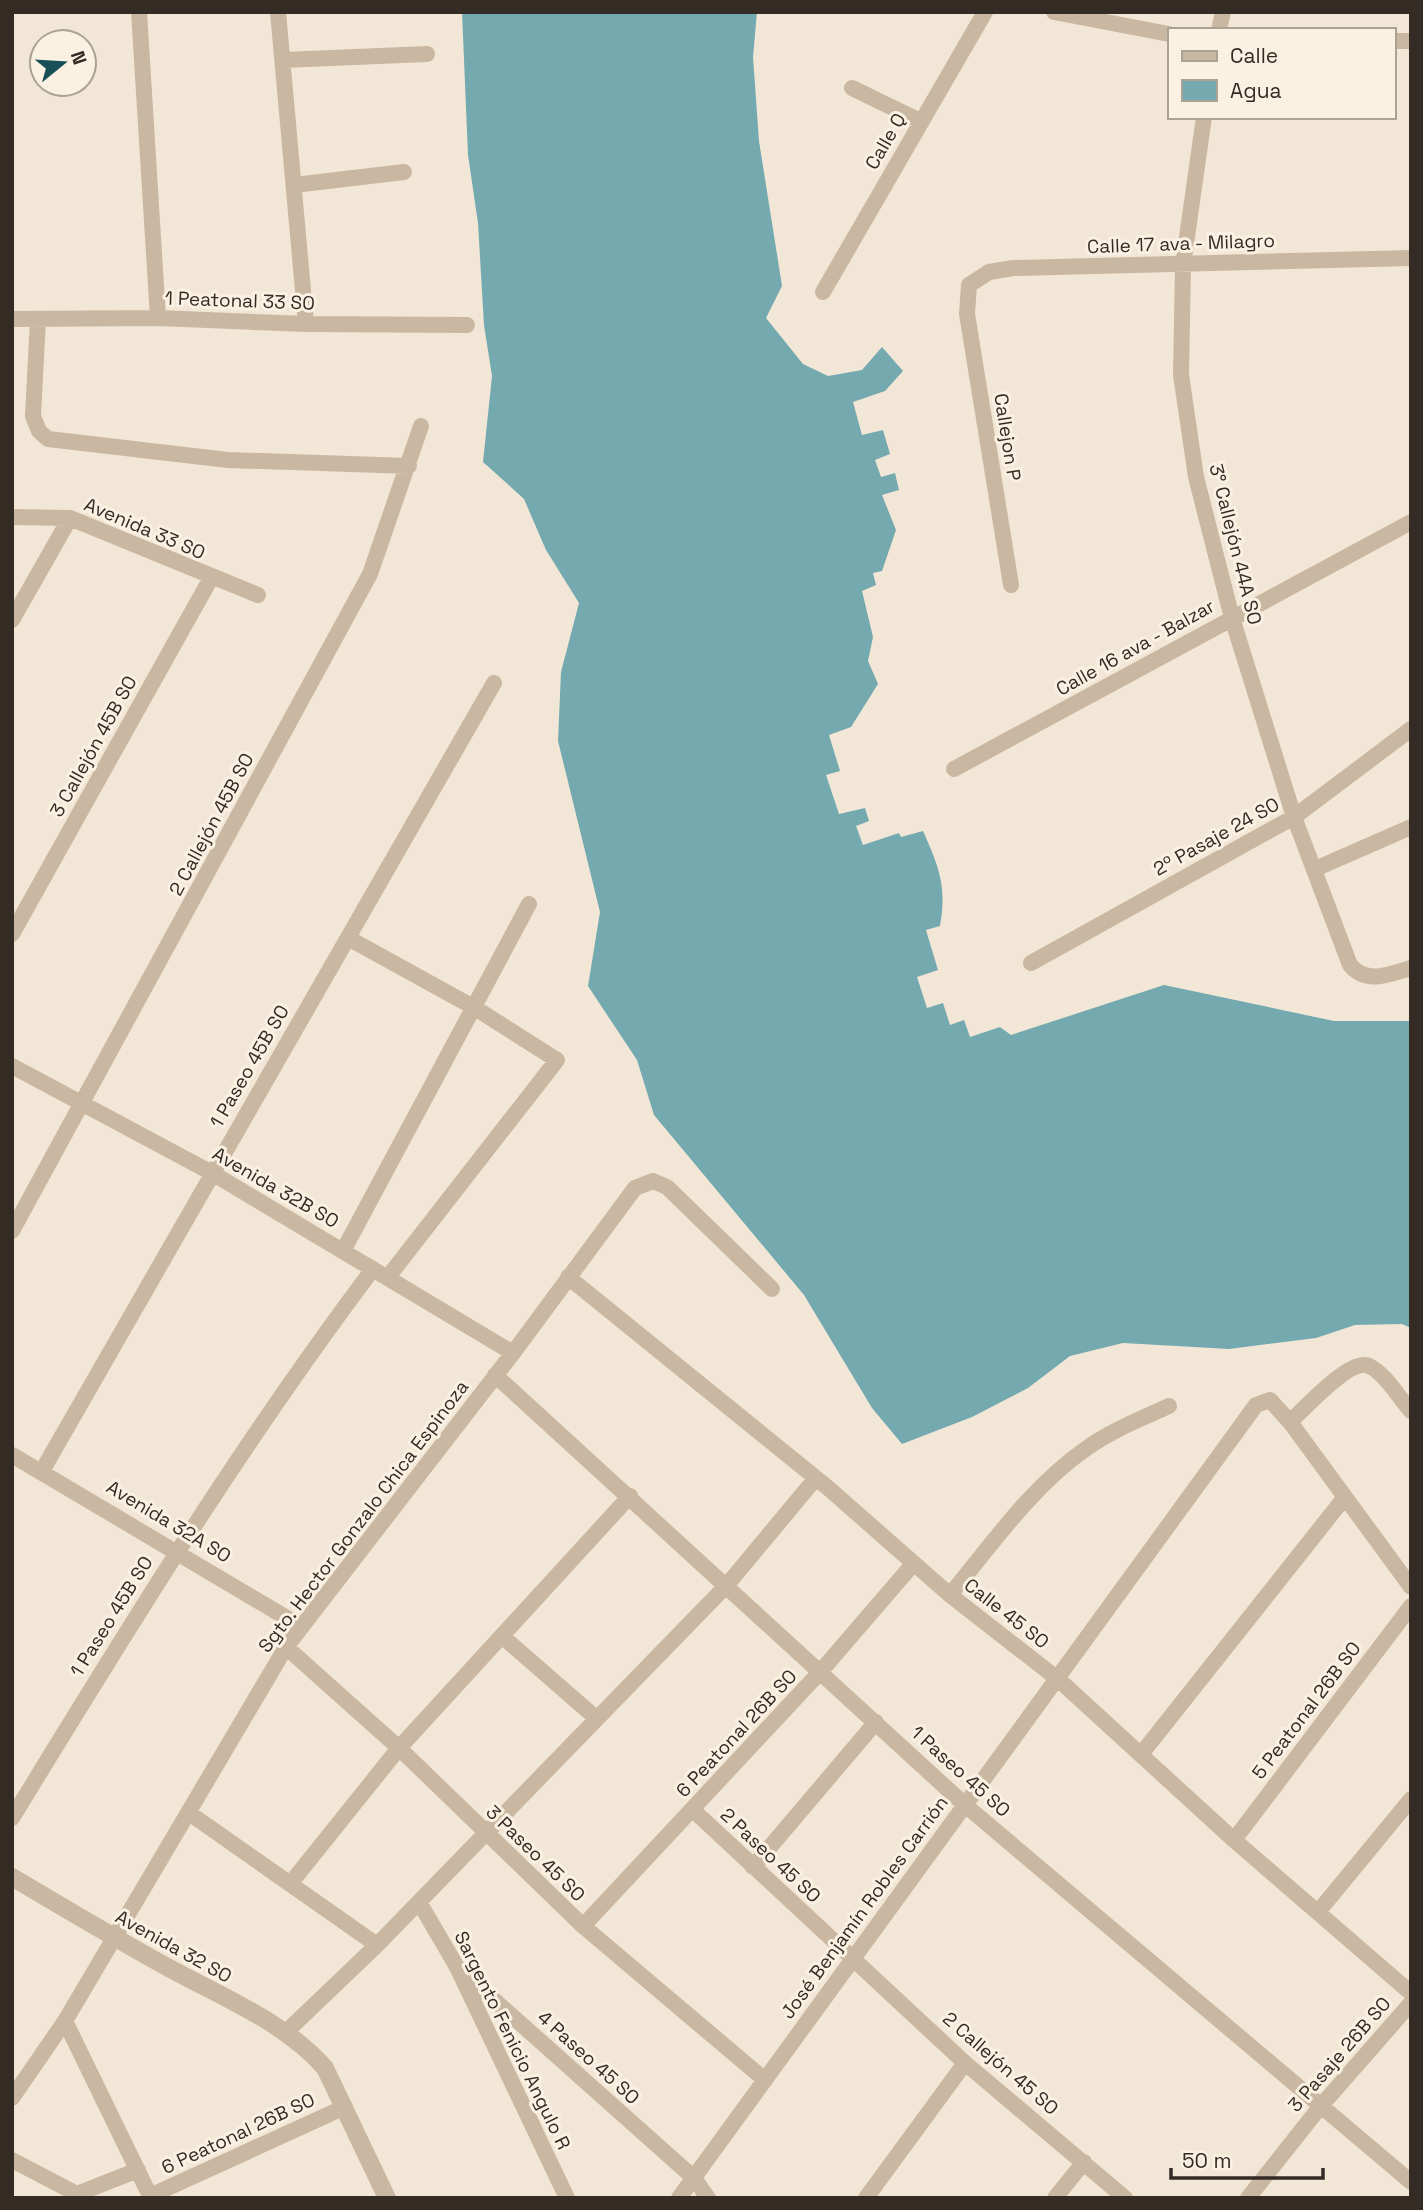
<svg xmlns="http://www.w3.org/2000/svg" width="1423" height="2210" font-family="'Space Grotesk',sans-serif">
  <style>
    .water { fill: #74a9b0 }
    .lines { fill: none; stroke-linecap: round; stroke-linejoin: round }
    .minor { stroke: #cab7a2; stroke-width: 16 }
    .tertiary { stroke: #cab7a2; stroke-width: 18 }
    .labels { text-anchor: middle; stroke-width: 6; stroke-linejoin: round; paint-order: stroke }
    .street-label { font-size: 19px; fill: #342b25; stroke: #faf1e2 }
  </style>
  <rect width="100%" height="100%" fill="#f2e7d6"/>
  <path class="water" d="M 462,12 L 757,12 L 753,57 L 759,141 L 782,286 L 766,318 L 803,364 L 828,376 L 862,370 L 882,347 L 903,371 L 885,391 L 853,402 L 862,435 L 883,430 L 890,454 L 875,460 L 881,477 L 895,473 L 899,490 L 882,495 L 896,530 L 882,571 L 873,573 L 876,585 L 862,591 L 873,637 L 868,661 L 878,684 L 851,727 L 829,735 L 840,771 L 826,775 L 839,814 L 865,808 L 869,821 L 856,826 L 863,845 L 899,833 L 901,837 L 923,831 C 939,867 947,886 940,926 L 926,930 L 938,970 L 917,977 L 927,1008 L 943,1003 L 950,1025 L 964,1020 L 970,1037 L 1000,1027 L 1011,1035 L 1164,985 L 1334,1021 L 1411,1021 L 1411,1328 L 1402,1324 L 1355,1325 L 1316,1338 L 1229,1349 L 1123,1343 L 1070,1356 L 1028,1388 L 972,1417 L 902,1444 L 872,1408 L 804,1295 L 654,1115 L 637,1060 L 588,986 L 600,912 L 558,741 L 561,672 L 579,603 L 546,550 L 524,499 L 483,462 L 492,376 L 484,325 L 478,223 L 468,155 Z"/>
  <g class="lines">
    <path class="minor" d="M 139,12 L 158,318
      M 278,12 L 306,324
      M 1054,12 L 1169,34
      M 1219,30 L 1223,12
      M 1393,41 L 1411,41
      M 283,60 L 427,54
      M 852,88 L 920,121
      M 1204,117 L 1183,265 L 1181,375 L 1196,477 L 1232,618 L 1294,817 L 1350,965 C 1367,985 1389,974 1411,968
      M 294,185 L 404,172
      M 823,292 L 985,12
      M 12,319 L 158,318 L 306,324 L 467,325
      M 38,319 L 33,416 L 39,431 L 48,439 L 228,460 L 409,466
      M 12,517 L 70,518 L 258,595
      M 1011,585 L 967,314 L 969,285 L 989,272 L 1013,268 L 1411,258
      M 12,620 L 70,518
      M 954,769 L 1411,522
      M 1315,869 L 1411,827
      M 12,934 L 211,578
      M 348,938 L 475,1008 L 557,1060 L 388,1277
      M 1031,963 L 1294,817 L 1411,729
      M 12,1066 L 212,1173 L 513,1353
      M 12,1231 L 370,574 L 421,426
      M 343,1251 L 529,904
      M 568,1277 L 827,1487 L 950,1595 L 1059,1680 L 1234,1840 L 1411,1993
      M 495,1375 L 965,1805 L 1411,2182
      M 1290,1422 C 1304,1409 1351,1357 1369,1366 C 1385,1373 1399,1398 1411,1411
      M 12,1455 L 302,1627
      M 42,1471 L 494,683
      M 950,1595 C 992,1544 1032,1486 1087,1448 C 1112,1430 1141,1419 1169,1406
      M 503,1637 L 596,1718
      M 286,1647 L 399,1748 L 583,1926 L 765,2080
      M 1142,1753 L 1345,1497
      M 693,1810 L 965,2063 L 1125,2198
      M 189,1813 L 377,1945
      M 12,1818 C 127,1630 241,1444 373,1269
      M 1234,1840 L 1411,1606
      M 753,1867 L 876,1722
      M 290,1884 L 399,1748 L 630,1496
      M 419,1902 L 457,1967 L 567,2198
      M 1318,1912 L 1411,1799
      M 583,1926 L 821,1671 L 914,1563
      M 457,1967 L 694,2178 L 708,2198
      M 65,2021 L 151,2198
      M 286,2032 L 377,1945 L 726,1586 L 816,1478
      M 12,2098 L 65,2021 L 286,1647 L 513,1353 L 635,1188 L 653,1181 L 667,1187 L 772,1289
      M 12,2160 L 77,2194 L 138,2170
      M 150,2196 L 345,2107
      M 679,2198 L 1256,1405 L 1270,1400 L 1290,1422 L 1411,1587
      M 866,2198 L 965,2063
      M 1055,2198 L 1084,2162
      M 1248,2198 L 1320,2107 L 1411,2003"/>
    <path class="tertiary" d="M 12,1877 C 64,1908 116,1939 169,1968 C 222,1997 285,2022 325,2068 L 387,2198"/>
  </g>
  <g class="labels">
    <g class="street-label">
      <text transform="translate(885 141) rotate(-60)" y="7">Calle Q</text>
      <text transform="translate(1181 243) rotate(-2)" y="7">Calle 17 ava - Milagro</text>
      <text transform="translate(240 300) rotate(2)" y="7">1 Peatonal 33 SO</text>
      <text transform="translate(1008 437) rotate(81)" y="7">Callejon P</text>
      <text transform="translate(145 528) rotate(23)" y="7">Avenida 33 SO</text>
      <text transform="translate(1236 544) rotate(76)" y="7">3° Callejón 44A SO</text>
      <text transform="translate(1135 647) rotate(-29)" y="7">Calle 16 ava - Balzar</text>
      <text transform="translate(93 746) rotate(-61)" y="7">3 Callejón 45B SO</text>
      <text transform="translate(211 824) rotate(-62)" y="7">2 Callejón 45B SO</text>
      <text transform="translate(1216 836) rotate(-29)" y="7">2º Pasaje 24 SO</text>
      <text transform="translate(249 1066) rotate(-60)" y="7">1 Paseo 45B SO</text>
      <text transform="translate(276 1187) rotate(30)" y="7">Avenida 32B SO</text>
      <text transform="translate(363 1516) rotate(-53)" y="7">Sgto. Hector Gonzalo Chica Espinoza</text>
      <text transform="translate(169 1521) rotate(31)" y="7">Avenida 32A SO</text>
      <text transform="translate(1007 1613) rotate(38)" y="7">Calle 45 SO</text>
      <text transform="translate(111 1616) rotate(-58)" y="7">1 Paseo 45B SO</text>
      <text transform="translate(1306 1710) rotate(-53)" y="7">5 Peatonal 26B SO</text>
      <text transform="translate(736 1733) rotate(-47)" y="7">6 Peatonal 26B SO</text>
      <text transform="translate(961 1771) rotate(42)" y="7">1 Paseo 45 SO</text>
      <text transform="translate(536 1853) rotate(44)" y="7">3 Paseo 45 SO</text>
      <text transform="translate(771 1855) rotate(43)" y="7">2 Paseo 45 SO</text>
      <text transform="translate(864 1907) rotate(-54)" y="7">José Benjamín Robles Carrión</text>
      <text transform="translate(174 1946) rotate(29)" y="7">Avenida 32 SO</text>
      <text transform="translate(513 2040) rotate(64)" y="7">Sargento Fenicio Angulo R</text>
      <text transform="translate(1339 2054) rotate(-49)" y="7">3 Pasaje 26B SO</text>
      <text transform="translate(589 2057) rotate(42)" y="7">4 Paseo 45 SO</text>
      <text transform="translate(1001 2063) rotate(41)" y="7">2 Callejón 45 SO</text>
      <text transform="translate(238 2133) rotate(-25)" y="7">6 Peatonal 26B SO</text>
    </g>
  </g>
  <rect width="1423" height="2210" fill="none" stroke="#342b25" stroke-width="28"/>
  <rect x="1168" y="28" width="228" height="91" fill="#faf1e2" stroke="#aba296" stroke-width="2"/>
  <rect x="1182" y="51" width="35" height="10" fill="#cab7a2" stroke="#aba296" stroke-width="2"/>
  <text x="1230" y="63" font-size="21" fill="#342b25">Calle</text>
  <rect x="1182" y="80" width="35" height="21" fill="#74a9b0" stroke="#aba296" stroke-width="2"/>
  <text x="1230" y="98" font-size="21" fill="#342b25">Agua</text>
  <g transform="translate(63 63) rotate(72)"><circle r="33" fill="#faf1e2" stroke="#aba296" stroke-width="2"/>
  <path d="M0-5L12 26L0 18L-12 26Z" fill="#194f57"/>
  <text y="-10" font-size="19" font-weight="bold" text-anchor="middle" fill="#342b25">N</text>
  </g>
  <path d="M1171 2168v10h152v-10" fill="none" stroke="#342b25" stroke-width="3.5"/>
  <text x="1182" y="2168" font-size="21" fill="#342b25" stroke="#faf1e2" stroke-width="5" paint-order="stroke">50 m</text>
</svg>
